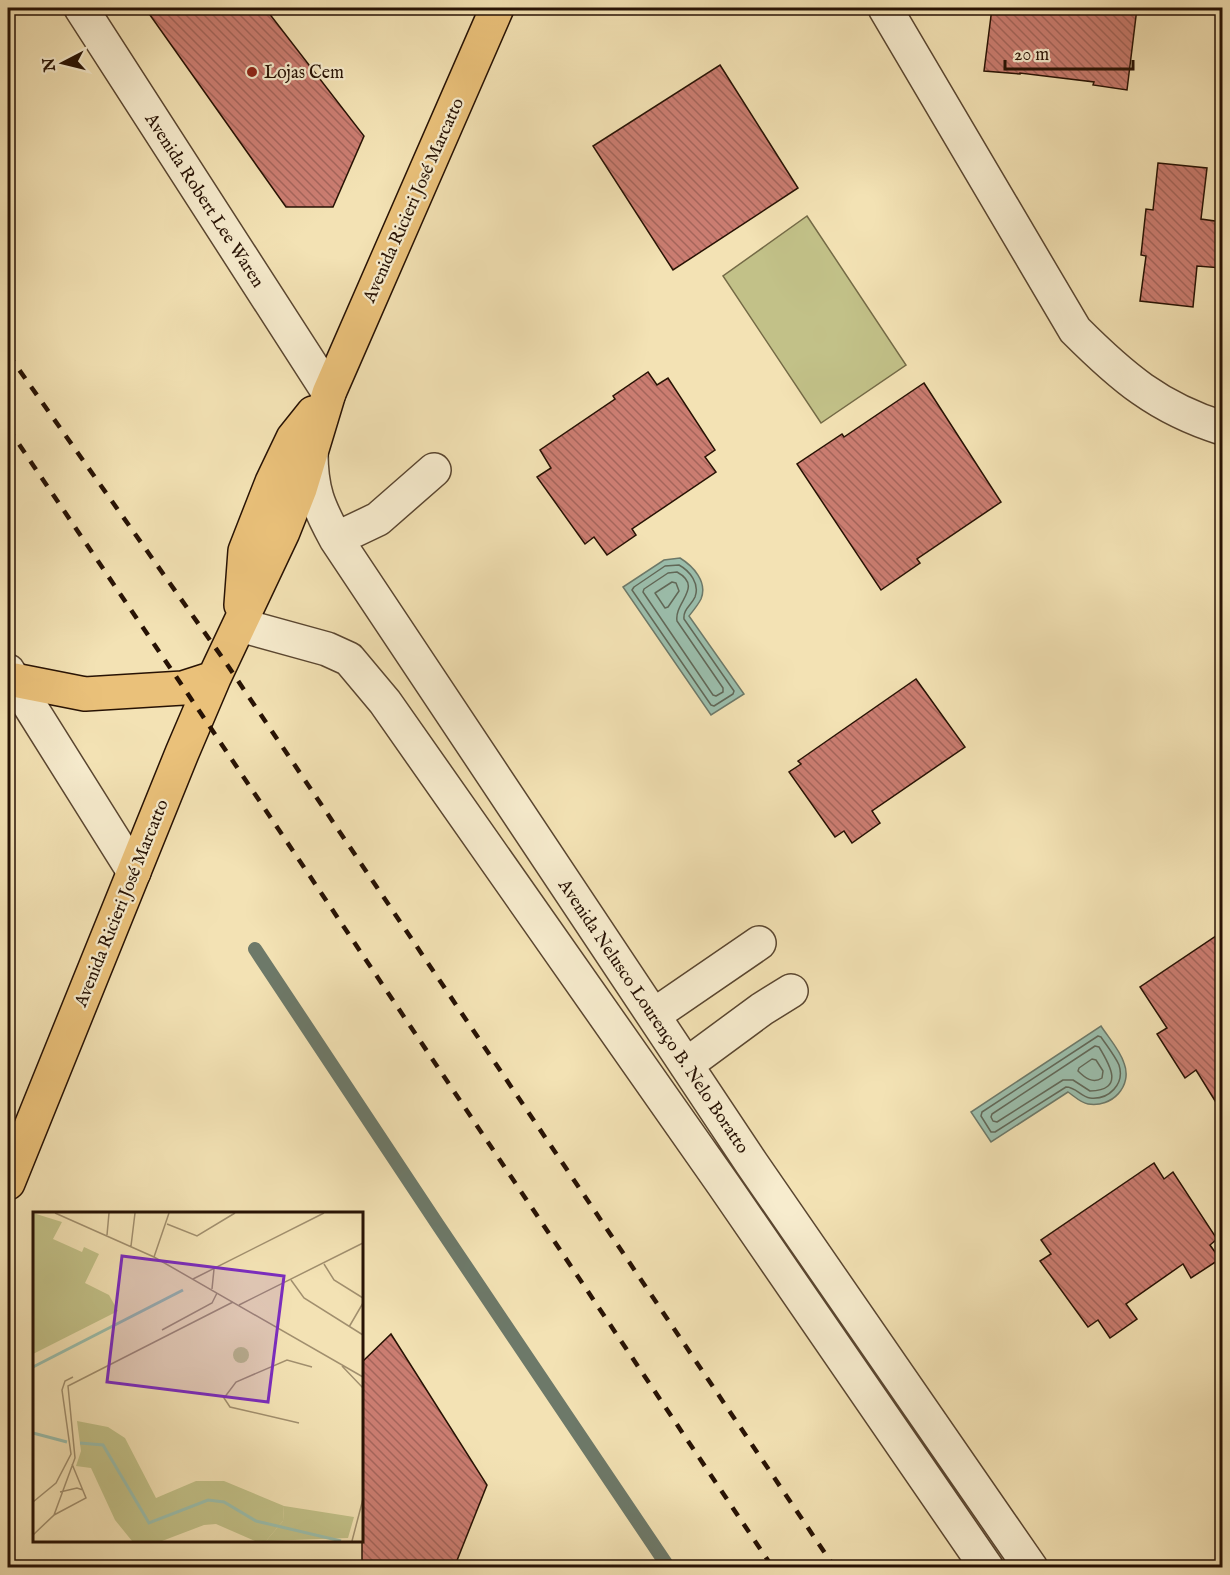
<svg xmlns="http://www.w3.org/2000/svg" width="1230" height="1575" font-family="'IM FELL English',serif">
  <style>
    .pitch { fill: #c2c188; stroke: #746a46; stroke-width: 1.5 }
    .water { fill: #9bbeac; stroke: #6d7969; stroke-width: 1.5 }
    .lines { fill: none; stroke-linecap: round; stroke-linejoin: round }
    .shore { stroke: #616858; stroke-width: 1.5 }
    .stream { stroke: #6d7969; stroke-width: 14 }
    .building { fill: url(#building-back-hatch); stroke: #271204; stroke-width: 1.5 }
    .minor-casing { stroke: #5a4630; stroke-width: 36 }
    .major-casing { stroke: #271204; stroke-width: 36 }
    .minor { stroke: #f7ecce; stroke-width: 33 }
    .major { stroke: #eac17a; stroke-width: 33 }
    .rail { stroke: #271204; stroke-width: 4.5; stroke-dasharray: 10 10; stroke-linecap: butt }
    .poi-dot { fill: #8f2418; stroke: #f7ecce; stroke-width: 2 }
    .labels { text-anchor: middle; stroke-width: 4.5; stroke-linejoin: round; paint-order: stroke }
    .poi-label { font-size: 18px; fill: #271204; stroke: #f7ecce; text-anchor: start }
    .street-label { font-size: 18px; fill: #271204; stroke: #f7ecce }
    .inset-river { fill: none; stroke: #9bbeac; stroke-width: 3 }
    .inset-road { fill: none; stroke: #a18f6e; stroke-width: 1.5 }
    .view { fill: #7b2cbf; fill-opacity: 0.15; stroke: #7b2cbf; stroke-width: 3 }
    .inset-edge { fill: none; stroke: #271204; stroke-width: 3 }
  </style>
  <defs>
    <pattern id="building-back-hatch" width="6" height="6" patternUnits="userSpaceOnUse" patternTransform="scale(1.5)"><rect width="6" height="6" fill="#cb7d71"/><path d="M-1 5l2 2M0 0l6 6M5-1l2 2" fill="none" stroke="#a5655b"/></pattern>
  </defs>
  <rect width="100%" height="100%" fill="#f3e2b4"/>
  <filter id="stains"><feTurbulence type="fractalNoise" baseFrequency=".00333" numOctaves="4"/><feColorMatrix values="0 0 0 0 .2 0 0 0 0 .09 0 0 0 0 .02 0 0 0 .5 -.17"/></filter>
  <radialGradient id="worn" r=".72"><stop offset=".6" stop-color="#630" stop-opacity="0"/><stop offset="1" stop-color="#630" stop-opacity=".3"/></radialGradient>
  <path class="pitch" d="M 807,216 L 906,365 L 821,423 L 723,276 Z"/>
  <path class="water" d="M 680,558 C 693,566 708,582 701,599 C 698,605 693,611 689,616 L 744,694 L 711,715 L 623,587 L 664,560 Z
    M 1101,1026 C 1108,1037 1120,1050 1124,1063 C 1133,1086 1112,1108 1088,1104 C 1081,1103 1074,1096 1068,1092 L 991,1142 L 971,1112 Z"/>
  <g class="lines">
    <path class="shore" d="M 679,565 C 690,571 700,584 695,597 C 691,606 683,609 684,619 L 734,691 L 733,694 L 714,706 L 711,705 L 632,590 L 634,587 L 665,566 Z
      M 677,572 C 704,587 674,602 677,621 L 723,688 L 723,692 L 716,696 L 713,695 L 643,592 L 644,589 L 668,573 Z
      M 672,582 L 676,583 L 679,591 L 668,607 L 665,608 L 655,593 Z
      M 1098,1036 L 1101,1037 C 1107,1046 1115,1056 1119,1065 C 1125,1084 1109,1100 1090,1098 C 1081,1097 1076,1087 1066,1087 L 995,1132 L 991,1132 L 981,1116 L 982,1112 Z
      M 1095,1046 L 1099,1047 C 1110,1065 1125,1090 1090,1091 L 1073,1080 L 1063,1080 L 997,1122 L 993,1121 L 991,1117 L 992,1114 Z
      M 1092,1059 L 1096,1060 L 1103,1071 L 1102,1078 C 1093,1084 1085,1078 1078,1071 L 1079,1068 Z"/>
    <path class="stream" d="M 255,949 L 438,1225 L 669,1568"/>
  </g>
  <path class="building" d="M 145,8 L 265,8 L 364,136 L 333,207 L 286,207 Z
    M 992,8 L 1137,8 L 1127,90 L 1093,85 L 1094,82 L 1020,73 L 1020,74 L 984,71 Z
    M 720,65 L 798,188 L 673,270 L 593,146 Z
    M 1158,163 L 1207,168 L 1201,219 L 1222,222 L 1222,268 L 1197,266 L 1193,307 L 1140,301 L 1146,256 L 1141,255 L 1146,209 L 1153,210 Z
    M 648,372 L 657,385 L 668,378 L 715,450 L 705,457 L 716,472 L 632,529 L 636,535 L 607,555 L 594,537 L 585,544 L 537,477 L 551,468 L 540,450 L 615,399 L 613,396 Z
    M 924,383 L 1001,502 L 917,559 L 920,563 L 881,590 L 797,464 L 842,434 L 844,437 Z
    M 916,679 L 965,747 L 872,811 L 880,823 L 852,843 L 844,831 L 835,837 L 789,772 L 801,764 L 798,761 Z
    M 1222,932 L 1222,1112 L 1196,1070 L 1185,1078 L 1157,1034 L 1167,1028 L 1140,987 Z
    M 1154,1163 L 1164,1179 L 1173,1172 L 1217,1239 L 1210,1245 L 1220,1259 L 1191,1278 L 1183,1264 L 1126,1304 L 1137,1319 L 1110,1338 L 1098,1320 L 1088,1327 L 1040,1261 L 1051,1254 L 1041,1240 Z
    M 391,1334 L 487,1485 L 454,1568 L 362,1568 L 362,1362 Z"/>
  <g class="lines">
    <defs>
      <path id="minor" d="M 81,8 L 329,393
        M 885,8 L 1075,330 C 1122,377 1158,408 1222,428
        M 311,452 C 311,490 318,506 336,539 L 752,1164 L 1031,1568
        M 336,539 L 378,519 L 434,470
        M 240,625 L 327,649 L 349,659 L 385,702 L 723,1184 L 987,1568
        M 8,671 L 134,872
        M 654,1015 L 759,943
        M 686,1065 L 762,1009 L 791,991"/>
      <path id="major" d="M 241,605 L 245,551 L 272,482 L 293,438 L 313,413
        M 14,680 L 85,694 L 183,688 L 214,678
        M 8,1183 L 182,753 L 214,678 L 283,532 L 300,489 L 329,393 L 497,8"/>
    </defs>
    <use href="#minor" class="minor-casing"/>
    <use href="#major" class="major-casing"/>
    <use href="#minor" class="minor"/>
    <use href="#major" class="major"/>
    <path class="rail" d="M 8,354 L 224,660 L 835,1568
      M 8,428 L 200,712 L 773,1568"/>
  </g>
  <circle class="poi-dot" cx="252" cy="72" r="6"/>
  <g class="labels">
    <g class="poi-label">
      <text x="264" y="78">Lojas Cem</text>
    </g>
    <g class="street-label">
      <text transform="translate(205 200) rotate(57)" y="6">Avenida Robert Lee Waren</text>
      <text transform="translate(413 200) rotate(-66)" y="6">Avenida Ricieri José Marcatto</text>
      <text transform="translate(121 903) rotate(-68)" y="6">Avenida Ricieri José Marcatto</text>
      <text transform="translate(654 1016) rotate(56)" y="6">Avenida Nelusco Lourenço B. Nelo Boratto</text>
    </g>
  </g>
  <g transform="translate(33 1212)">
    <rect width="330" height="330" fill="#f3e2b4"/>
    <path d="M 0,1 L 29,10 L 20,27 L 49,40 L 51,35 L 66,42 L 52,71 L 76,83 L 85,99 L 0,142 ZM 251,294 L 321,305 L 315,326 L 233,329 L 250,309 Z" fill="#c2c188"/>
    <path d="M 44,209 L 75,215 L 92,226 L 123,286 L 163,269 L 191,269 L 251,294 L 250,309 L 233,329 L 222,329 L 183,312 L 171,313 L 129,329 L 99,329 L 82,308 L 58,256 L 43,254 L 48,239 Z" fill="#c2c188"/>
    <path d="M200 143a8 8 0 1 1 16 0a8 8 0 1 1-16 0Z" fill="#c2c188"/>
    <path class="inset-river" d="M 0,155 L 150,78M 0,221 L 34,230M 47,231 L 70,233 L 116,311 L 175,288 L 191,290 L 223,309 L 308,329"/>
    <path class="inset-road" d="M 22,1 L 121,45 L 330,165M 134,12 L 164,24 L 202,1M 74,23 L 76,1M 98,34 L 102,1M 121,45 L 136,1M 291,52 L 301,68 L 330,86M 160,67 L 291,1M 258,68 L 271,86 L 330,123M 179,77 L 181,57M 206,93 L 330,31M 316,115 L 330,91M 129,118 L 179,91 L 184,81M 309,154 L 330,176M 266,211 L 197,195 L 191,186 L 203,170 L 254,148 L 279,155M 27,280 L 44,276 L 50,278M 0,290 L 23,271 L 38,242 L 29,178 L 32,169 L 40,165M 21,303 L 53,286 L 39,252M 0,323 L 21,303 L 42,246 L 35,174 L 200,90M 319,329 L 330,287"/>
    <path class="view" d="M 89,44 L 251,64 L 235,190 L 74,170 Z"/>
    <rect width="330" height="330" class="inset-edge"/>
  </g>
  <rect width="1230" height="1575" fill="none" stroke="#f3e2b4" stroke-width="30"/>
  <rect x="9" y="9" width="1212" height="1557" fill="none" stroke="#271204" stroke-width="3"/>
  <rect x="15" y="15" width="1200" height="1545" fill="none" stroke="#271204" stroke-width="1.5"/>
  <g transform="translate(63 63) rotate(263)" stroke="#f7ecce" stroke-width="4.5" paint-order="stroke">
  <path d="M0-4.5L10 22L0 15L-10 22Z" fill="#271204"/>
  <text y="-9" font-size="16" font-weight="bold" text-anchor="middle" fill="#271204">N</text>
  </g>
  <path d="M1005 60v9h128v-9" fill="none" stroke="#271204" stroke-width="3"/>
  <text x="1014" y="60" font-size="18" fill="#271204" stroke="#f7ecce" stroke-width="4.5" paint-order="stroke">20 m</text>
  <rect width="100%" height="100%" filter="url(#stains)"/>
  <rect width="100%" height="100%" fill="url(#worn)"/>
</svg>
